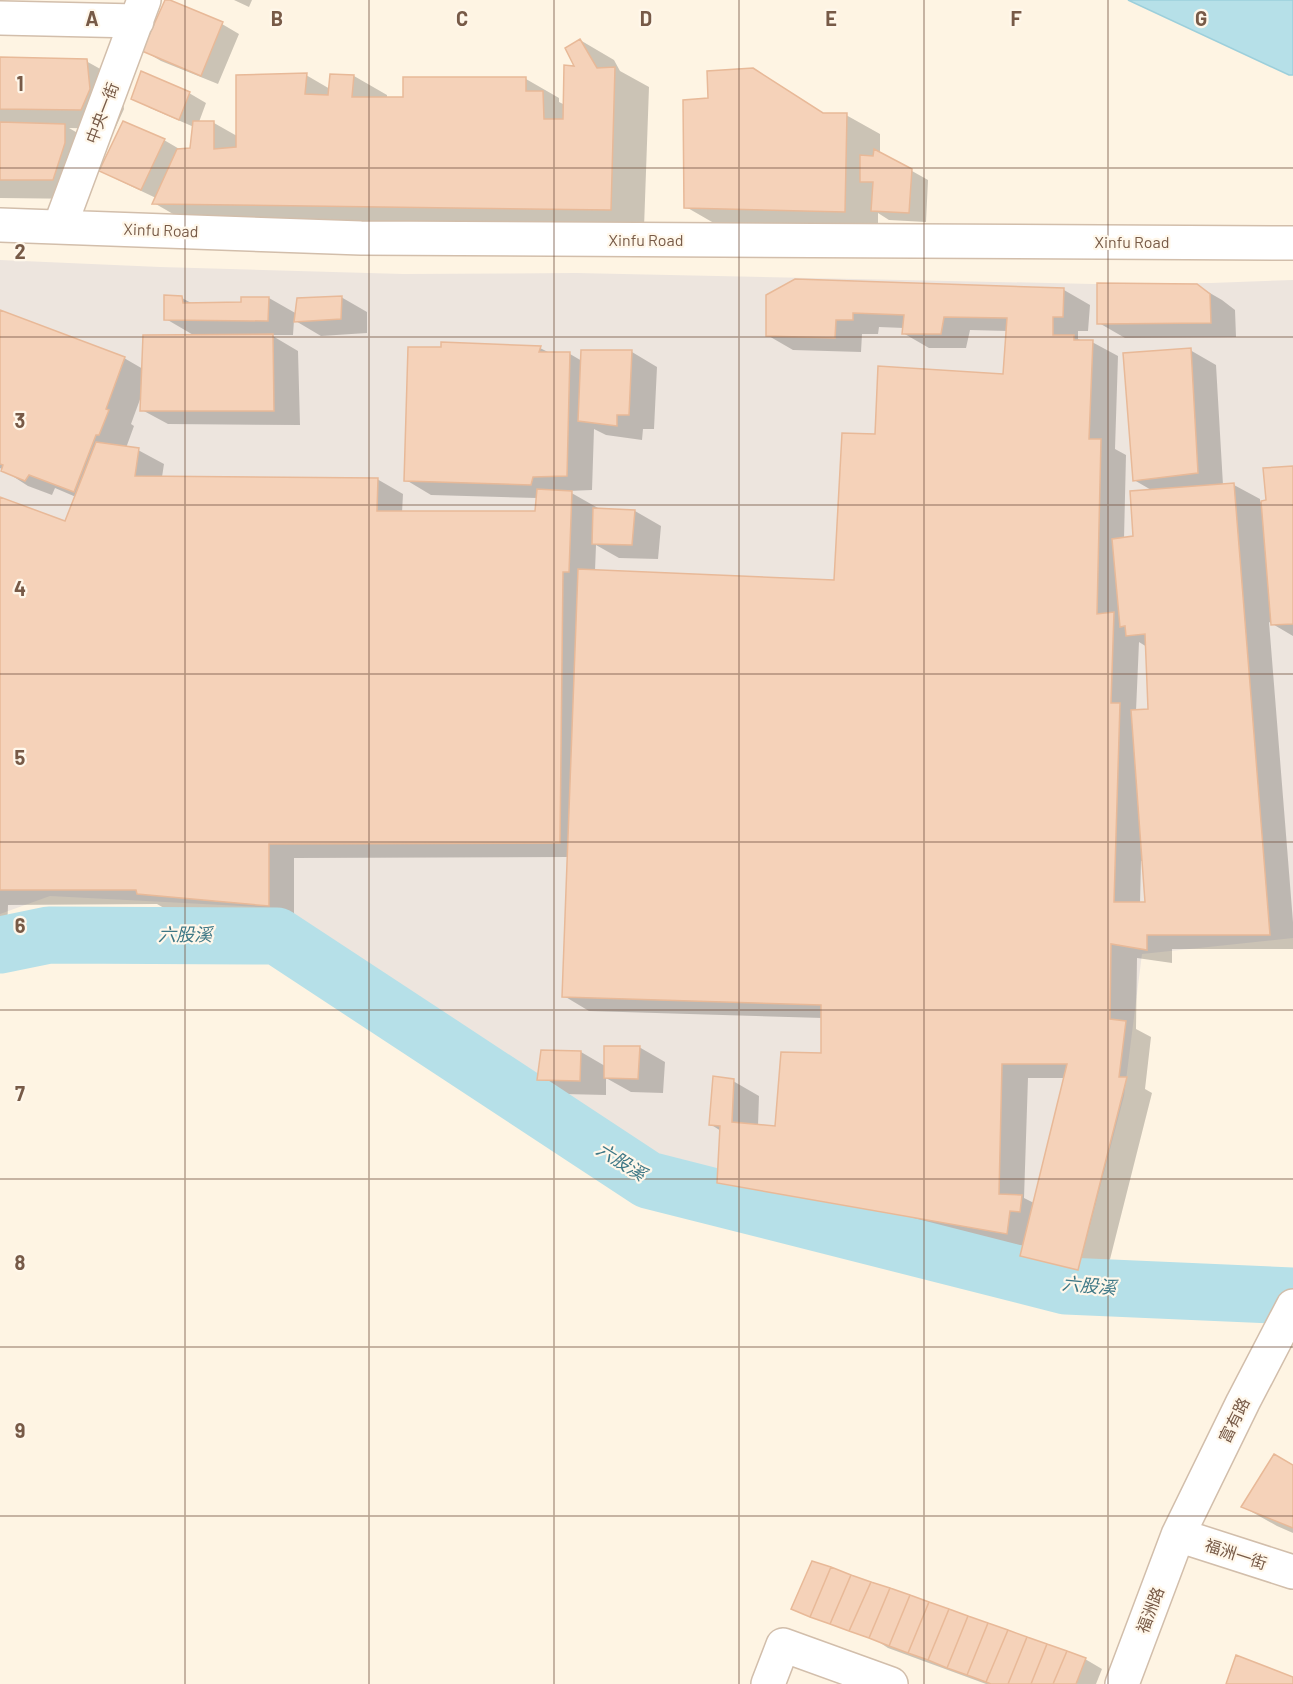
<svg xmlns="http://www.w3.org/2000/svg" width="1293" height="1684" font-family="Barlow,'Noto Sans TC',sans-serif">
  <style>
    .industrial { fill: #ede5de }
    .water { fill: #b6e0e8; stroke: #9ccfdb; stroke-width: 1.5 }
    .shadow { fill: #0003; fill-rule: evenodd }
    .lines { fill: none; stroke-linecap: round; stroke-linejoin: round }
    .river { stroke: #b6e0e8; stroke-width: 57 }
    .building { fill: #f5d2b9; stroke: #e8b998; stroke-width: 1.5 }
    .minor-casing { stroke: #d2beab; stroke-width: 36 }
    .minor { stroke: #fff; stroke-width: 33 }
    .grid { fill: none; stroke: #775a47; stroke-width: 1.5; stroke-opacity: 0.55 }
    .labels { text-anchor: middle; stroke-width: 4.5; stroke-linejoin: round; paint-order: stroke }
    .street-label { font-size: 16px; fill: #775a47; stroke: #fff7ea }
    .water-label { font-size: 18px; font-style: italic; fill: #3d7785; stroke: #fff7ea }
    .grid-label { font-size: 20px; text-anchor: middle; font-weight: bold; fill: #775a47; stroke: #fff7ea; stroke-width: 4.5; stroke-linejoin: round; paint-order: stroke }
  </style>
  <rect width="100%" height="100%" fill="#fef4e3"/>
  <path class="industrial" d="M 0,260 L 160,267 L 403,274 L 576,273 L 1093,284 L 1211,283 L 1293,280 L 1293,938 L 1142,954 L 1124,1096 L 1078,1271 L 662,1175 L 596,1136 L 557,1107 L 499,1049 L 278,908 L 50,896 L 0,914 Z"/>
  <path class="water" d="M 1128,0 L 1293,0 L 1293,75 L 1289,75 Z"/>
  <path class="shadow" d="M 166,0 L 222,24 L 239,34 L 218,84 L 161,61 L 144,51 Z
    M 234,0 L 252,0 L 249,7 Z
    M 580,40 L 614,60 L 620,71 L 649,87 L 644,228 L 187,222 L 154,203 L 156,198 L 118,180 L 101,170 L 164,140 L 181,150 L 191,150 L 194,127 L 150,108 L 133,98 L 189,93 L 206,103 L 199,122 L 214,123 L 237,136 L 306,75 L 330,89 L 354,76 L 387,95 L 387,98 L 405,99 L 526,79 L 559,98 L 559,102 L 565,105 L 577,68 Z
    M 0,59 L 86,61 L 120,80 L 124,109 L 115,129 L 69,128 L 98,145 L 87,199 L 0,198 Z
    M 752,70 L 826,115 L 846,115 L 880,134 L 880,153 L 928,180 L 926,222 L 889,220 L 878,213 L 878,231 L 719,226 L 686,207 L 709,99 Z
    M 1196,285 L 1222,300 L 1235,310 L 1236,337 L 1125,338 L 1099,323 Z
    M 1064,290 L 1090,305 L 1088,331 L 1078,331 L 1078,339 L 1082,341 L 1092,342 L 1118,356 L 1115,449 L 1126,455 L 1124,539 L 1135,538 L 1153,491 L 1134,480 L 1190,350 L 1216,365 L 1223,485 L 1234,485 L 1260,499 L 1260,502 L 1267,502 L 1293,468 L 1293,636 L 1269,622 L 1293,922 L 1293,949 L 1172,949 L 1172,963 L 1137,958 L 1136,1029 L 1151,1037 L 1145,1089 L 1152,1093 L 1104,1283 L 1047,1270 L 1021,1255 L 1023,1246 L 744,1197 L 719,1182 L 721,1131 L 710,1124 L 733,1081 L 759,1096 L 758,1126 L 776,1127 L 822,1054 L 823,1018 L 589,1011 L 564,996 L 569,857 L 294,858 L 294,920 L 164,908 L 157,904 L 8,905 L 7,934 L 0,937 L 0,499 L 66,523 L 76,497 L 55,488 L 52,495 L 28,486 L 0,468 L 0,312 L 124,358 L 143,369 L 195,336 L 166,319 L 182,298 L 193,304 L 242,303 L 269,298 L 297,314 L 341,297 L 367,312 L 367,333 L 321,336 L 294,320 L 293,335 L 271,335 L 298,351 L 300,425 L 168,424 L 142,410 L 142,394 L 131,424 L 134,426 L 126,448 L 138,450 L 164,464 L 162,477 L 377,479 L 403,494 L 402,513 L 536,513 L 537,498 L 431,495 L 406,480 L 540,348 L 550,353 L 570,354 L 582,361 L 632,352 L 657,367 L 654,429 L 643,429 L 642,440 L 606,435 L 594,429 L 592,490 L 568,491 L 598,508 L 597,510 L 635,511 L 661,526 L 658,559 L 619,558 L 596,545 L 595,571 L 835,581 L 877,436 L 1005,375 L 1008,331 L 970,330 L 966,348 L 929,348 L 903,333 L 904,328 L 879,327 L 878,334 L 862,334 L 861,352 L 793,350 L 767,335 L 768,296 ZM 1139,642 L 1147,647 L 1149,711 L 1136,711 ZM 1141,861 L 1143,861 L 1146,904 L 1140,904 ZM 1028,1078 L 1065,1078 L 1034,1203 L 1024,1198 Z
    M 639,1047 L 665,1062 L 663,1093 L 631,1092 L 606,1078 L 606,1095 L 564,1094 L 539,1080 L 581,1052 L 605,1066 Z
    M 1293,1466 L 1293,1533 L 1277,1526 L 1243,1507 Z
    M 793,1609 L 1085,1659 L 1102,1669 L 1096,1684 L 986,1684 L 888,1648 L 879,1642 L 801,1613 Z"/>
  <g class="lines">
    <path class="river" d="M 0,945 L 49,935 L 277,936 L 648,1180 L 1066,1286 L 1293,1296"/>
  </g>
  <path class="building" d="M 165,0 L 170,0 L 223,22 L 201,76 L 142,51 Z
    M 580,39 L 597,68 L 615,67 L 611,210 L 152,204 L 177,149 L 190,148 L 193,121 L 214,121 L 214,149 L 236,147 L 236,75 L 307,73 L 305,94 L 328,95 L 330,74 L 354,75 L 352,97 L 403,97 L 403,77 L 526,77 L 526,91 L 543,91 L 544,119 L 563,119 L 564,65 L 574,66 L 565,48 Z
    M 0,57 L 87,59 L 90,89 L 81,110 L 0,109 Z
    M 753,68 L 823,113 L 847,113 L 845,212 L 684,208 L 683,100 L 708,98 L 707,71 Z
    M 141,71 L 190,92 L 179,120 L 131,99 Z
    M 123,121 L 165,139 L 141,190 L 99,171 Z
    M 0,122 L 65,124 L 65,143 L 53,180 L 0,180 Z
    M 874,149 L 912,169 L 909,213 L 871,211 L 873,182 L 860,182 L 860,155 L 873,156 Z
    M 795,279 L 1064,288 L 1063,317 L 1053,317 L 1053,335 L 1074,335 L 1074,340 L 1093,340 L 1089,439 L 1101,439 L 1097,614 L 1114,612 L 1111,703 L 1120,703 L 1114,902 L 1145,902 L 1131,710 L 1148,709 L 1145,634 L 1126,636 L 1125,626 L 1120,627 L 1112,539 L 1133,536 L 1130,491 L 1234,483 L 1270,935 L 1147,935 L 1147,950 L 1111,944 L 1110,1019 L 1126,1021 L 1119,1077 L 1127,1077 L 1078,1270 L 1020,1256 L 1067,1064 L 1002,1064 L 999,1194 L 1022,1195 L 1020,1212 L 1010,1211 L 1007,1234 L 717,1183 L 720,1126 L 709,1125 L 713,1076 L 734,1079 L 732,1122 L 775,1126 L 781,1052 L 821,1053 L 821,1005 L 562,997 L 578,569 L 834,580 L 842,433 L 875,434 L 878,366 L 1003,374 L 1007,318 L 944,317 L 941,334 L 902,334 L 904,315 L 853,313 L 853,320 L 836,320 L 835,338 L 766,336 L 766,295 Z
    M 1097,283 L 1197,284 L 1210,294 L 1211,323 L 1097,324 Z
    M 164,295 L 182,296 L 183,303 L 241,302 L 241,297 L 269,297 L 268,321 L 164,320 Z
    M 342,296 L 341,319 L 294,322 L 297,298 Z
    M 0,310 L 125,357 L 106,409 L 109,410 L 99,435 L 96,435 L 74,492 L 29,475 L 25,481 L 1,471 L 3,465 L 0,464 Z
    M 273,334 L 274,411 L 140,411 L 143,335 Z
    M 441,342 L 541,346 L 539,352 L 570,352 L 567,476 L 533,477 L 531,485 L 404,481 L 408,347 L 441,347 Z
    M 1191,348 L 1198,473 L 1133,481 L 1123,353 Z
    M 581,350 L 632,350 L 629,415 L 617,415 L 617,426 L 578,421 Z
    M 96,442 L 139,448 L 135,476 L 378,478 L 377,511 L 535,511 L 537,489 L 572,491 L 569,572 L 563,572 L 560,843 L 269,844 L 269,906 L 137,894 L 136,890 L 0,890 L 0,497 L 65,521 Z
    M 1293,466 L 1293,624 L 1271,625 L 1261,501 L 1266,500 L 1263,468 Z
    M 593,508 L 635,510 L 632,545 L 592,544 Z
    M 604,1046 L 640,1046 L 638,1079 L 604,1078 Z
    M 541,1050 L 581,1051 L 580,1081 L 537,1080 Z
    M 1274,1454 L 1293,1465 L 1293,1528 L 1241,1507 Z
    M 812,1561 L 831,1567 L 810,1617 L 791,1609 Z
    M 831,1567 L 851,1575 L 830,1624 L 810,1617 Z
    M 851,1575 L 871,1582 L 849,1631 L 830,1624 Z
    M 871,1582 L 890,1588 L 869,1638 L 849,1631 Z
    M 890,1588 L 910,1595 L 889,1646 L 869,1638 Z
    M 910,1595 L 929,1602 L 908,1653 L 889,1646 Z
    M 929,1602 L 949,1609 L 928,1660 L 908,1653 Z
    M 949,1609 L 968,1616 L 947,1668 L 928,1660 Z
    M 968,1616 L 988,1623 L 967,1675 L 947,1668 Z
    M 988,1623 L 1008,1630 L 986,1682 L 967,1675 Z
    M 1008,1630 L 1027,1637 L 1008,1684 L 991,1684 L 986,1682 Z
    M 1027,1637 L 1047,1644 L 1031,1684 L 1008,1684 Z
    M 1047,1644 L 1067,1651 L 1053,1684 L 1031,1684 Z
    M 1067,1651 L 1086,1658 L 1076,1684 L 1053,1684 Z
    M 1236,1655 L 1293,1677 L 1293,1684 L 1226,1684 Z"/>
  <g class="lines">
    <defs>
      <path id="minor" d="M 0,18 L 137,21
        M 0,225 L 361,238 L 1293,243
        M 60,226 L 144,0
        M 1178,1535 L 1293,1572
        M 768,1684 L 783,1645 L 891,1684
        M 1122,1684 L 1178,1535 L 1243,1402 L 1293,1306"/>
    </defs>
    <use href="#minor" class="minor-casing"/>
    <use href="#minor" class="minor"/>
  </g>
  <path class="grid" d="M 185,0 L 185,1684M 369,0 L 369,1684M 554,0 L 554,1684M 739,0 L 739,1684M 924,0 L 924,1684M 1108,0 L 1108,1684M 0,168 L 1293,168M 0,337 L 1293,337M 0,505 L 1293,505M 0,674 L 1293,674M 0,842 L 1293,842M 0,1010 L 1293,1010M 0,1179 L 1293,1179M 0,1347 L 1293,1347M 0,1516 L 1293,1516"/>
  <g class="labels">
    <g class="street-label">
      <text transform="translate(102 113) rotate(-69)" y="6">中央一街</text>
      <text transform="translate(161 230) rotate(2)" y="6">Xinfu Road</text>
      <text x="646" y="246">Xinfu Road</text>
      <text x="1132" y="248">Xinfu Road</text>
      <text transform="translate(1234 1420) rotate(-64)" y="6">富有路</text>
      <text transform="translate(1236 1554) rotate(18)" y="6">福洲一街</text>
      <text transform="translate(1150 1610) rotate(-69)" y="6">福洲路</text>
    </g>
    <g class="water-label">
      <text x="185" y="941">六股溪</text>
      <text transform="translate(621 1162) rotate(32)" y="6">六股溪</text>
      <text transform="translate(1089 1286) rotate(5)" y="6">六股溪</text>
    </g>
  </g>
  <g class="grid-label">
    <text x="92" y="26">A</text>
    <text x="277" y="26">B</text>
    <text x="462" y="26">C</text>
    <text x="646" y="26">D</text>
    <text x="831" y="26">E</text>
    <text x="1016" y="26">F</text>
    <text x="1201" y="26">G</text>
    <text x="20" y="91">1</text>
    <text x="20" y="259">2</text>
    <text x="20" y="428">3</text>
    <text x="20" y="596">4</text>
    <text x="20" y="765">5</text>
    <text x="20" y="933">6</text>
    <text x="20" y="1101">7</text>
    <text x="20" y="1270">8</text>
    <text x="20" y="1438">9</text>
  </g>
</svg>
